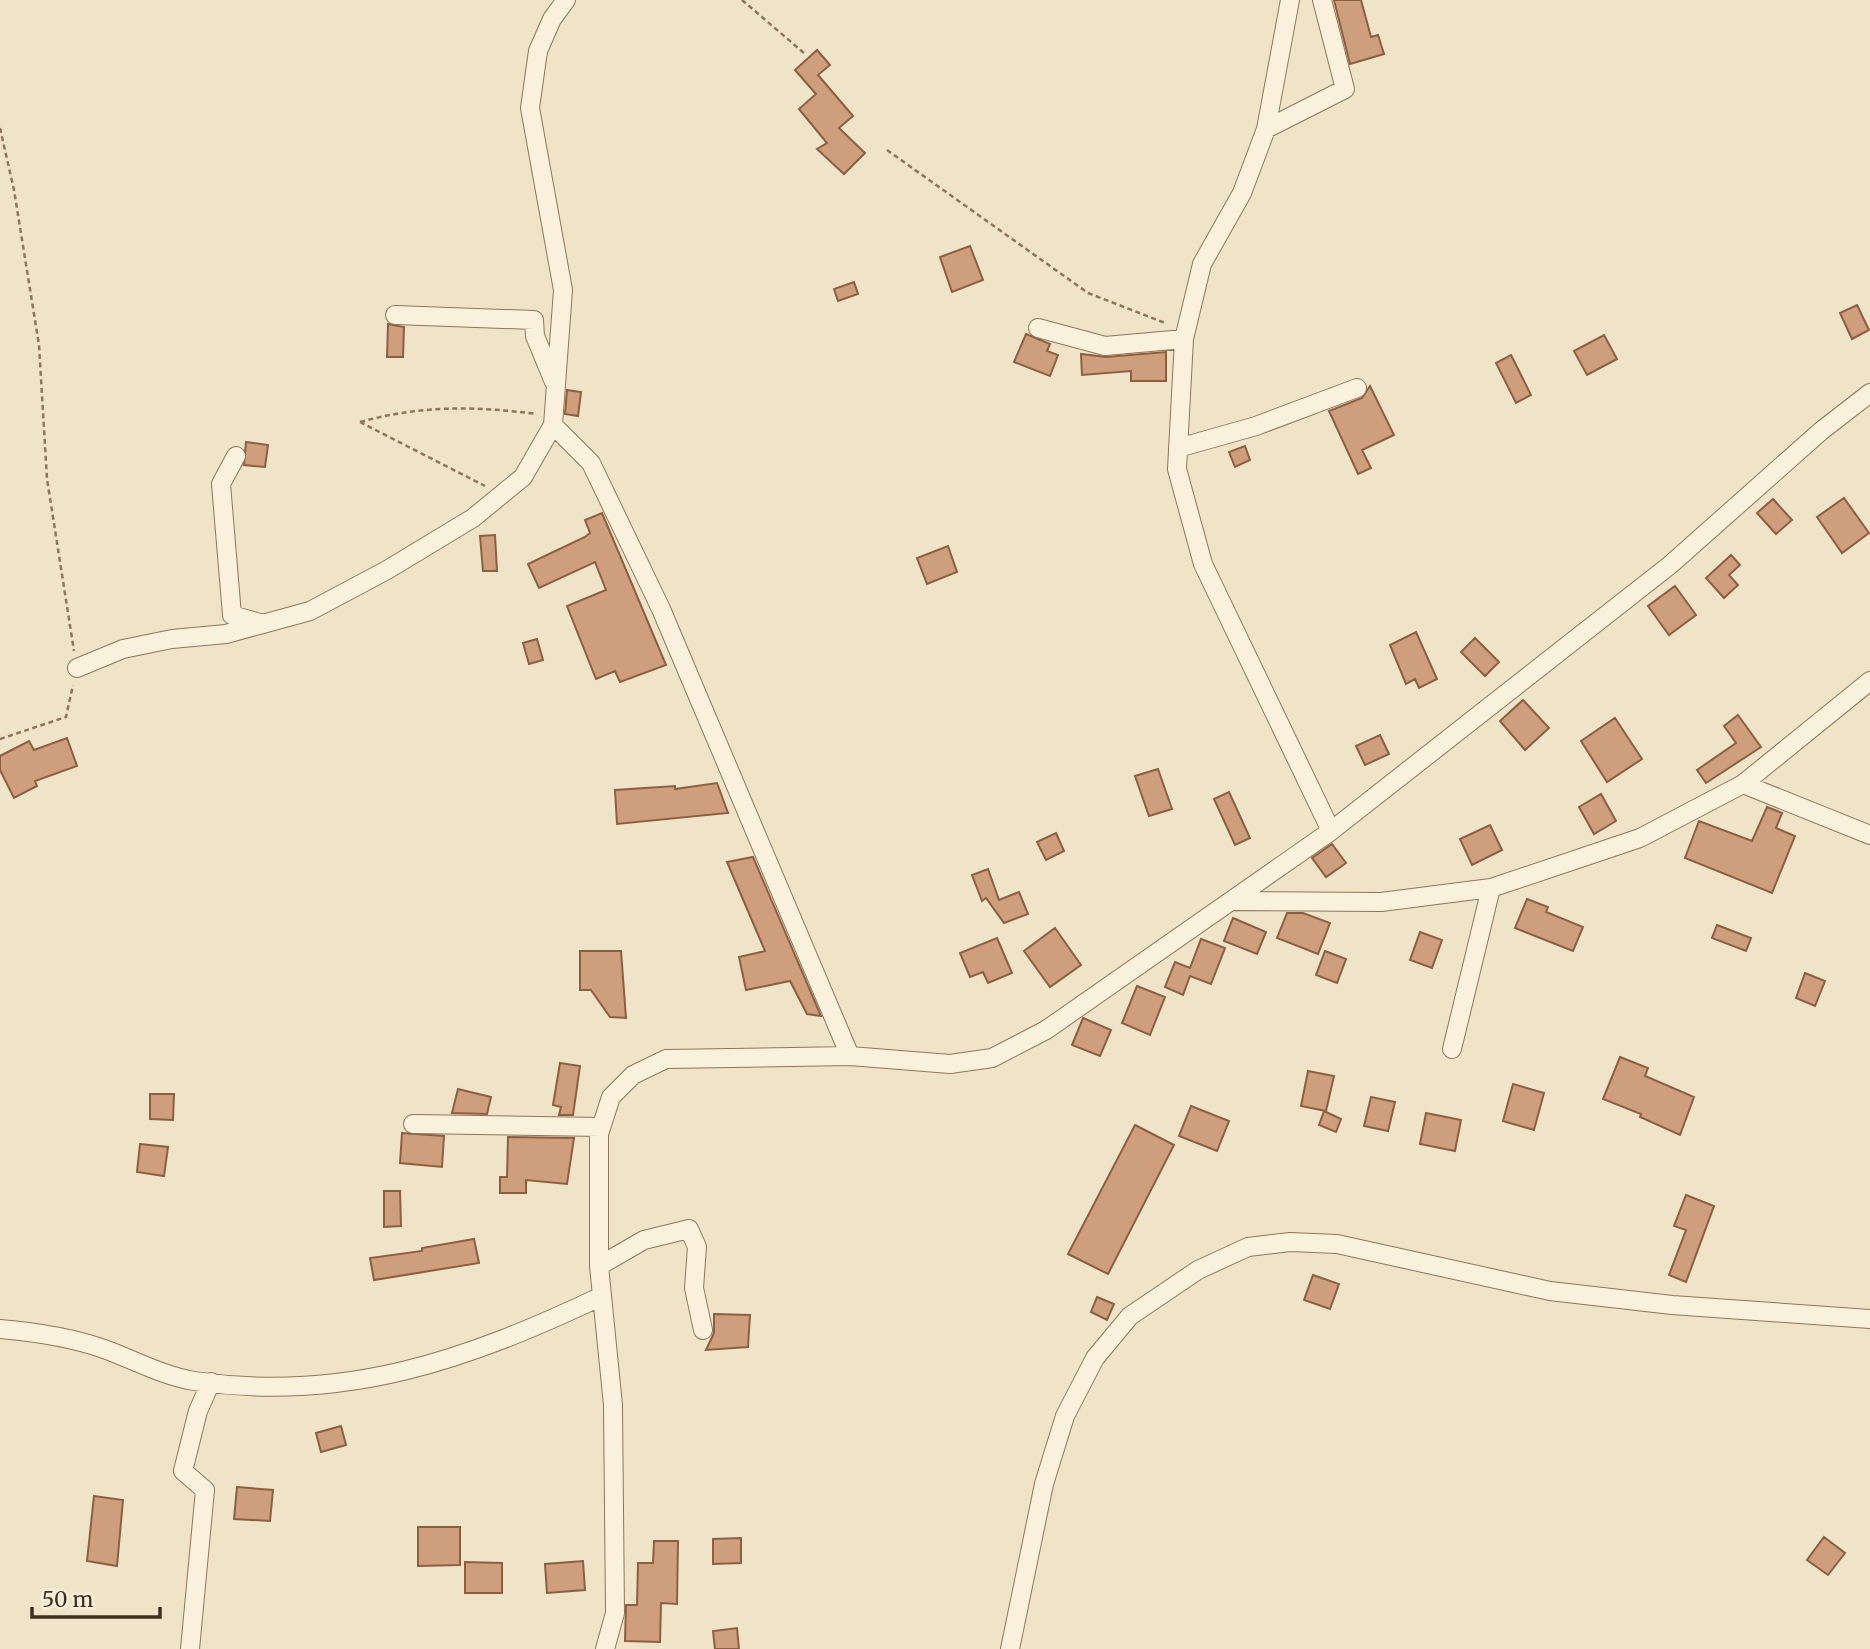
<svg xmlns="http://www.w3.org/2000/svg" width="1870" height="1649" font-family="Merriweather,serif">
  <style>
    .building { fill: #cf9f7d; stroke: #8d5f41; stroke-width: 2 }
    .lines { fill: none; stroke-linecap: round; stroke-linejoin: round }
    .minor-casing { stroke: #8d765c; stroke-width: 20 }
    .path { stroke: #8d765c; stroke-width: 2.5; stroke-dasharray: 5 3.5; stroke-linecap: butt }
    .minor { stroke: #faf1dc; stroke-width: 18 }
  </style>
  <rect width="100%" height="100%" fill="#f0e4c8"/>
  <path class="building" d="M 1334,0 L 1361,0 L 1371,37 L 1378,35 L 1384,54 L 1350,64 Z
    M 817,50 L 830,65 L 818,75 L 853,116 L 839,128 L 865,153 L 844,174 L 817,149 L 827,143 L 799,109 L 816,94 L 795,70 Z
    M 970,246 L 983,280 L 952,292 L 940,257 Z
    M 854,282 L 858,294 L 838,301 L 834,289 Z
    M 1857,305 L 1869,330 L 1852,339 L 1840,313 Z
    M 388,324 L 404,327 L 403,357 L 387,357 Z
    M 1026,334 L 1050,344 L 1047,351 L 1058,355 L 1050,376 L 1014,362 Z
    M 1604,335 L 1617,359 L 1587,375 L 1574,351 Z
    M 1166,352 L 1166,381 L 1131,381 L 1131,371 L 1082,375 L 1081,354 L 1106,357 Z
    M 1511,355 L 1531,395 L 1516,403 L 1496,363 Z
    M 1370,386 L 1394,435 L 1362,450 L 1371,468 L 1358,474 L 1329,411 L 1362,398 Z
    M 567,390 L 581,392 L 578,416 L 565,414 Z
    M 246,442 L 268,445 L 265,467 L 244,465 Z
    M 1245,446 L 1250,460 L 1235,467 L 1229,452 Z
    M 1844,498 L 1869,533 L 1842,553 L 1817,517 Z
    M 1773,499 L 1792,520 L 1776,534 L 1757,513 Z
    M 602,513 L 666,665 L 620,682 L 615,671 L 596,679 L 567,606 L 606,590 L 595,562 L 539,588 L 528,564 L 585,537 L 590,533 L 585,520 Z
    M 495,535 L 497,571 L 483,571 L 480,536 Z
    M 948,546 L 957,572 L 927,584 L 917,558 Z
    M 1731,555 L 1740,565 L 1729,575 L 1738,585 L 1724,598 L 1706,578 Z
    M 1675,586 L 1696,615 L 1669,635 L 1648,606 Z
    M 1416,632 L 1437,679 L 1419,688 L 1415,679 L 1406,684 L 1390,645 Z
    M 1475,638 L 1499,662 L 1485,676 L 1461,652 Z
    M 537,639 L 543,660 L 529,664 L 523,643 Z
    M 1523,700 L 1549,728 L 1525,750 L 1500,721 Z
    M 1738,715 L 1761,747 L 1706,783 L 1697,770 L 1736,743 L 1724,726 Z
    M 1615,718 L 1642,759 L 1607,782 L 1581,741 Z
    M 1380,735 L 1389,754 L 1365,765 L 1356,746 Z
    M 67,738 L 77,766 L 35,781 L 37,786 L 14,798 L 0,770 L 0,756 L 29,741 L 34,750 Z
    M 1158,769 L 1172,809 L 1149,816 L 1135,776 Z
    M 717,783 L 728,813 L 617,824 L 615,790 L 675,786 L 675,789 Z
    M 1229,792 L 1250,838 L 1235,845 L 1214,799 Z
    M 1601,794 L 1616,821 L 1594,834 L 1579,807 Z
    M 1767,807 L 1782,813 L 1776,828 L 1795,836 L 1772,893 L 1685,858 L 1699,821 L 1752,841 Z
    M 1490,825 L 1502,850 L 1472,865 L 1460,839 Z
    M 1056,833 L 1064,851 L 1046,860 L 1037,842 Z
    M 1332,844 L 1346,863 L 1326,877 L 1312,858 Z
    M 753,857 L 821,1016 L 807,1014 L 790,981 L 746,990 L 739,957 L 765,951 L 727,862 Z
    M 988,869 L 999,900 L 1019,892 L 1028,914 L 1004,923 L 986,898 L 982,901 L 972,875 Z
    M 1527,899 L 1548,907 L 1546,912 L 1583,927 L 1573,951 L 1515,928 Z
    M 1287,913 L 1303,913 L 1330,923 L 1318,954 L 1277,938 Z
    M 1233,918 L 1266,932 L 1257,954 L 1224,941 Z
    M 1717,925 L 1751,938 L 1746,951 L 1712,938 Z
    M 1055,928 L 1081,965 L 1050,987 L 1024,951 Z
    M 1420,932 L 1442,940 L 1432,968 L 1410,960 Z
    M 997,938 L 1012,973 L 988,983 L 983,972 L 970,977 L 960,953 Z
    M 1201,939 L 1225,948 L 1211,984 L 1190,976 L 1183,995 L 1165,987 L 1175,962 L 1190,968 Z
    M 580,951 L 621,951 L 626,1018 L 610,1017 L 591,990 L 580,990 Z
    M 1325,951 L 1346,959 L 1337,983 L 1316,975 Z
    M 1805,973 L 1825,981 L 1815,1006 L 1796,998 Z
    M 1137,986 L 1165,997 L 1150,1035 L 1122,1023 Z
    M 1083,1018 L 1111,1030 L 1100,1056 L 1072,1045 Z
    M 1620,1057 L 1648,1068 L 1645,1076 L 1694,1097 L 1680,1135 L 1640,1117 L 1641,1114 L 1603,1099 Z
    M 560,1063 L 580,1066 L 573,1115 L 559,1115 L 561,1107 L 553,1105 Z
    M 1308,1071 L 1334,1076 L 1326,1111 L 1301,1106 Z
    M 1513,1084 L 1544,1093 L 1534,1130 L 1503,1121 Z
    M 458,1089 L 491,1097 L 487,1114 L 452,1113 Z
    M 150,1094 L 174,1094 L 173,1120 L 150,1119 Z
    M 1371,1097 L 1395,1102 L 1388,1131 L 1364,1126 Z
    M 1191,1106 L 1229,1121 L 1217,1151 L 1179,1136 Z
    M 1324,1111 L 1341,1119 L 1336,1132 L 1319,1125 Z
    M 1426,1113 L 1461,1120 L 1455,1151 L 1420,1144 Z
    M 1135,1125 L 1174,1145 L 1108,1274 L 1068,1254 Z
    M 402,1133 L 444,1136 L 442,1167 L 400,1163 Z
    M 508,1137 L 574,1138 L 567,1184 L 526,1180 L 526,1193 L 500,1193 L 500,1177 L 507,1177 Z
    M 140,1144 L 168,1147 L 164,1176 L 137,1172 Z
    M 384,1191 L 400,1191 L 401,1226 L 384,1227 Z
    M 1686,1195 L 1714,1206 L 1686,1282 L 1669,1275 L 1686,1230 L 1674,1226 Z
    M 474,1239 L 479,1263 L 374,1280 L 370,1258 L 422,1251 L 422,1248 Z
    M 1313,1275 L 1339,1284 L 1330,1309 L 1304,1300 Z
    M 1097,1297 L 1114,1304 L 1107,1320 L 1091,1312 Z
    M 714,1314 L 750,1315 L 748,1347 L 706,1350 L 714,1333 Z
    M 341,1426 L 346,1445 L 321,1452 L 316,1433 Z
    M 237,1487 L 273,1490 L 270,1521 L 234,1519 Z
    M 94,1496 L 123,1500 L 117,1566 L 87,1561 Z
    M 418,1527 L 460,1527 L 460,1565 L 418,1566 Z
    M 1824,1537 L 1845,1553 L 1828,1575 L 1807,1560 Z
    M 741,1538 L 741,1563 L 713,1564 L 713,1539 Z
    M 654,1541 L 678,1541 L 677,1604 L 661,1603 L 660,1642 L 625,1641 L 626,1605 L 637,1605 L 638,1563 L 653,1563 Z
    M 583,1561 L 585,1590 L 547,1593 L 545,1564 Z
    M 465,1562 L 502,1563 L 502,1593 L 465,1593 Z
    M 737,1628 L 739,1649 L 715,1649 L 713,1631 Z"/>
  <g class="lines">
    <defs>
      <path id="minor" d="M 1290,0 L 1266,129 L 1242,193 L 1202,264 L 1184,339 L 1177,469 L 1203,564 L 1331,831
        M 1266,129 L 1345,89 L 1322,0
        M 395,315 L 534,320 L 535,336 L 554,382
        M 1038,328 L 1105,346 L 1184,339
        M 553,425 L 591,463 L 661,609 L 850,1056
        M 1178,448 L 1256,426 L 1357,388
        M 236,456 L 221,484 L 232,615 L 263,624
        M 77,668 L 123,649 L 172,639 L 226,634 L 310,611 L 387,570 L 473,518 L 523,477 L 553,425 L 563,290 L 530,108 L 538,51 L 552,19 L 566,0
        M 1743,784 L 1870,835
        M 1234,901 L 1381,902 L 1491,888 L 1640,838 L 1743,784 L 1870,681
        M 1452,1049 L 1491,888
        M 413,1124 L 601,1127
        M 599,1266 L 644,1240 L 689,1229 L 697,1247 L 694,1288 L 703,1330
        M 0,1329 C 35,1332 70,1337 104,1349 C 132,1359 163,1376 194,1381 C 345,1403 467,1360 602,1296
        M 190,1649 L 205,1490 L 183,1471 L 198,1411 L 211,1382
        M 605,1649 L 615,1613 L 613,1405 L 599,1266 L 599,1134 L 611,1097 L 633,1075 L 666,1059 L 850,1056 L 950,1064 L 992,1058 L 1046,1030 L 1331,831 L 1670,565 L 1821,431 L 1870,393
        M 1010,1649 L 1044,1484 L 1065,1416 L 1095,1358 L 1130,1316 L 1198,1270 L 1248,1247 L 1290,1242 L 1337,1244 L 1550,1291 L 1672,1305 L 1870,1319"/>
    </defs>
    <use href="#minor" class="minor-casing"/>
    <path class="path" d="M 742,0 L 804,53
      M 0,128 L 14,190 L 39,345 L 47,479 L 74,651
      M 887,150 L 1088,293 L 1165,323
      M 360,422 C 423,405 473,406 537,414
      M 360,422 L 485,486
      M 0,739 L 66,717 L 73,685"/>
    <use href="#minor" class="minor"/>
  </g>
  <path d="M32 1607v10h128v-10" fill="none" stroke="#3d2e20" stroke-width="3.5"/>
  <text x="42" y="1607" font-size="21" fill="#3d2e20" stroke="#f7eed8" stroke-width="5" paint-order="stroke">50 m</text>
</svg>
